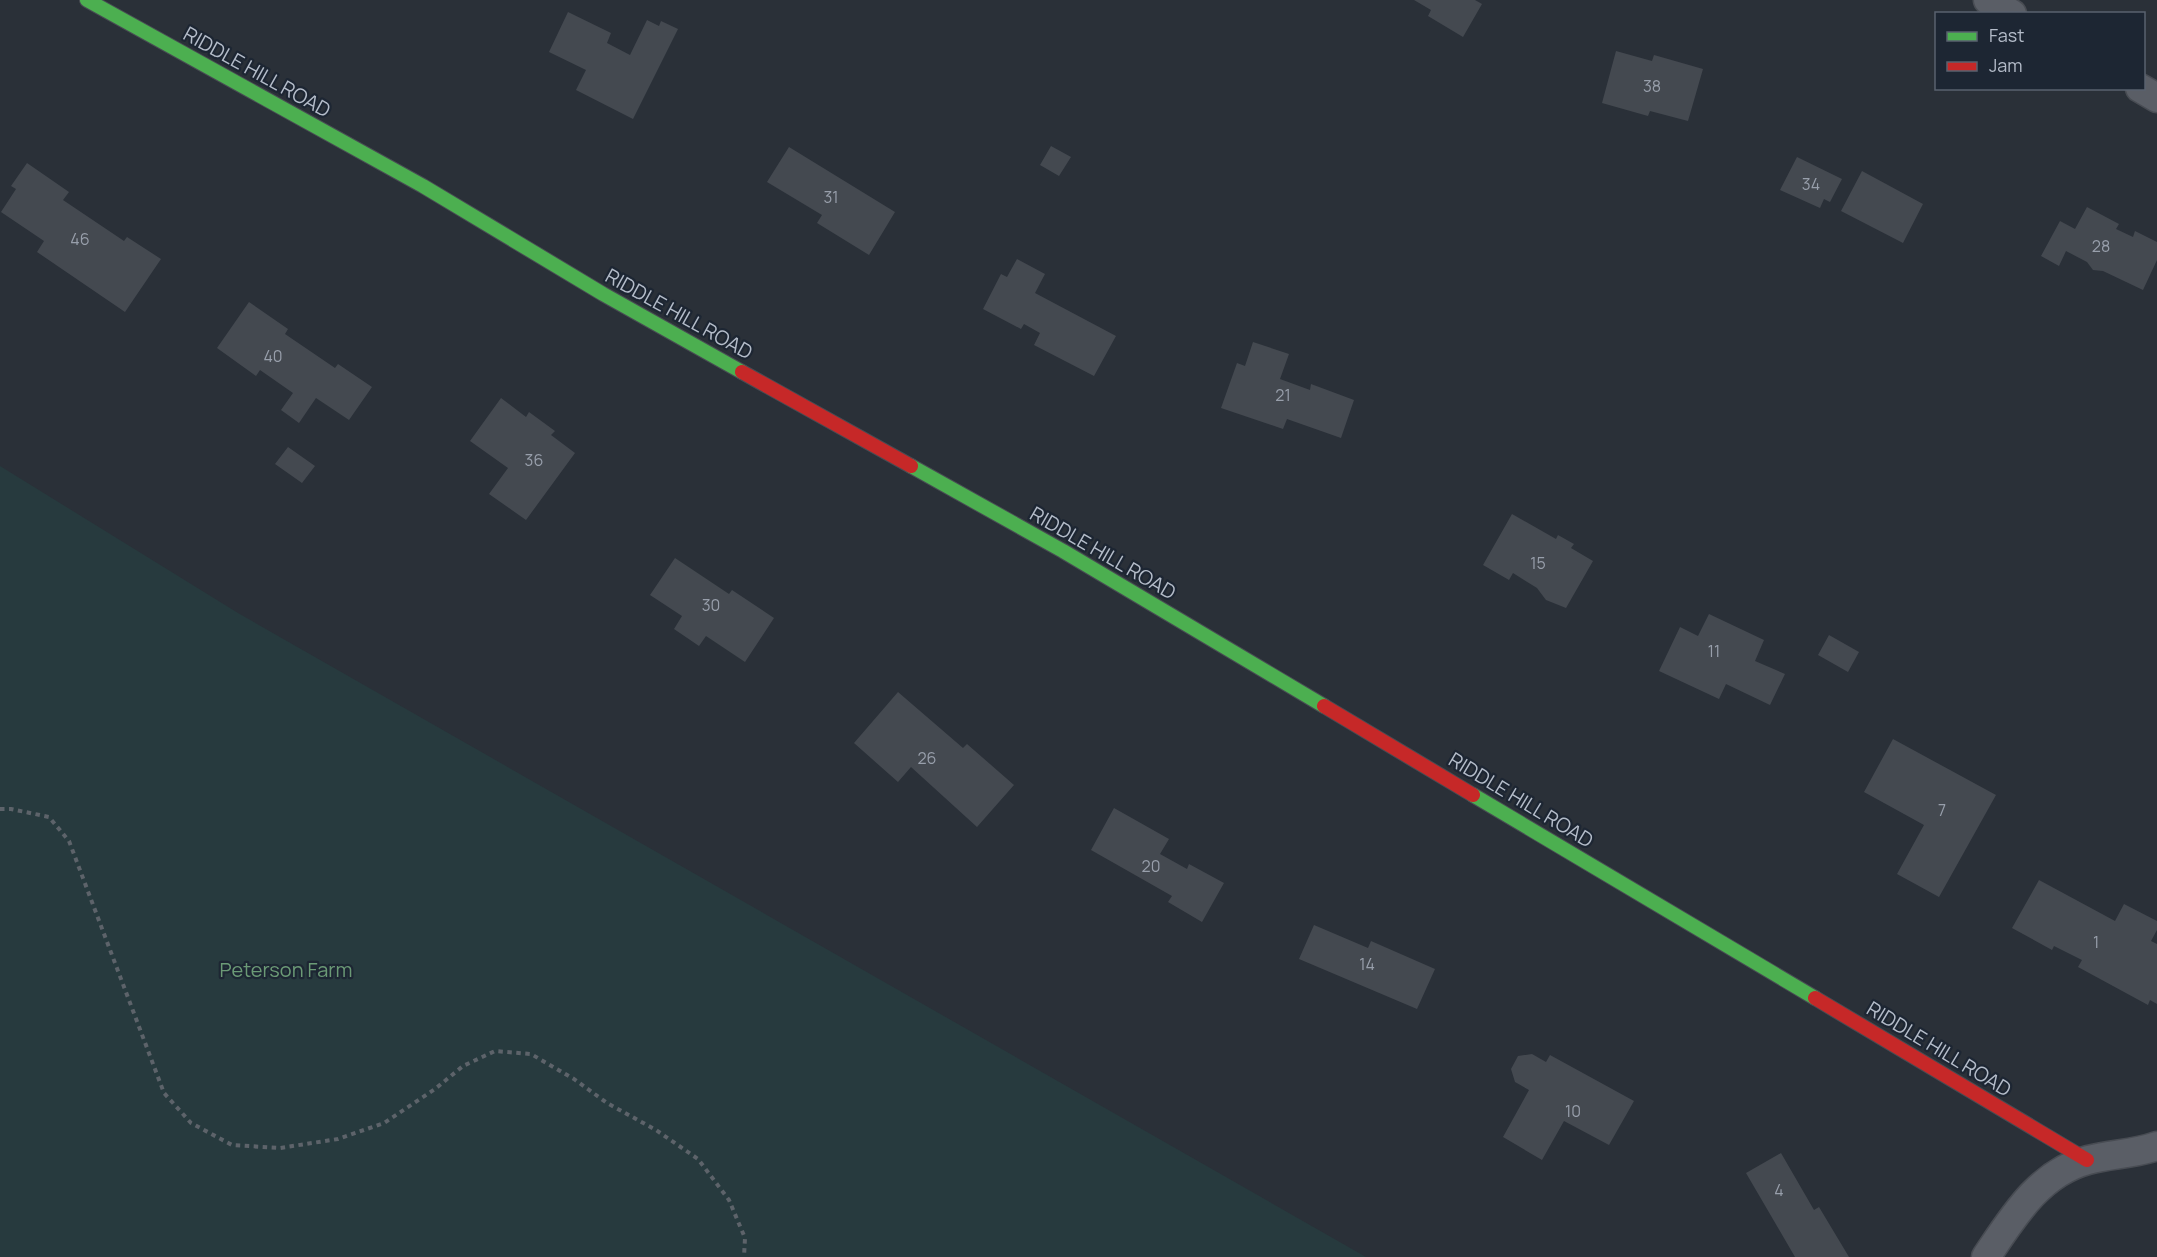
<svg xmlns="http://www.w3.org/2000/svg" width="2157" height="1257" font-family="Manrope,sans-serif">
  <style>
    .green { fill: #273a3e }
    .building { fill: #444950 }
    .lines { fill: none; stroke-linecap: round; stroke-linejoin: round }
    .street-casing { stroke: #484c53; stroke-width: 31 }
    .fast-casing { stroke: #484c53; stroke-width: 16 }
    .jam-casing { stroke: #484c53; stroke-width: 16 }
    .path { stroke: #5d636a; stroke-width: 4; stroke-dasharray: 4.5 4.5; stroke-linecap: butt }
    .street { stroke: #5a5e66; stroke-width: 28 }
    .fast { stroke: #4caf50; stroke-width: 14 }
    .jam { stroke: #c62828; stroke-width: 14 }
    .labels { text-anchor: middle; stroke-width: 4.5; stroke-linejoin: round; paint-order: stroke }
    .number-label { font-size: 16px; fill: #989fab }
    .street-label { font-size: 20px; fill: #b4bcc9; stroke: #1d2633 }
    .park-label { font-size: 20px; fill: #6b9a76; stroke: #1d2633 }
  </style>
  <rect width="100%" height="100%" fill="#2a3038"/>
  <path class="green" d="M 0,466 L 238,613 L 1366,1257 L 0,1257 Z"/>
  <path class="building" d="M 1414,0 L 1475,0 L 1482,4 L 1463,37 L 1428,16 L 1431,10 Z
    M 568,12 L 611,33 L 607,43 L 630,55 L 647,20 L 659,26 L 661,21 L 678,29 L 633,119 L 576,90 L 586,70 L 549,52 Z
    M 1616,51 L 1652,61 L 1654,55 L 1703,69 L 1688,121 L 1650,111 L 1648,116 L 1602,103 Z
    M 1051,146 L 1071,157 L 1059,176 L 1040,165 Z
    M 789,147 L 895,212 L 869,255 L 817,223 L 822,215 L 767,182 Z
    M 1797,157 L 1842,179 L 1830,202 L 1824,199 L 1820,208 L 1780,190 Z
    M 27,163 L 69,192 L 63,200 L 124,241 L 127,237 L 161,259 L 125,312 L 37,252 L 44,241 L 1,212 L 16,189 L 11,186 Z
    M 1862,171 L 1923,204 L 1903,243 L 1841,211 Z
    M 2087,207 L 2119,224 L 2116,229 L 2133,237 L 2135,231 L 2157,242 L 2157,260 L 2143,290 L 2103,271 L 2093,270 L 2087,262 L 2066,251 L 2059,266 L 2041,256 L 2060,221 L 2075,229 Z
    M 1017,259 L 1045,274 L 1035,293 L 1116,336 L 1094,376 L 1034,345 L 1040,333 L 1024,324 L 1021,329 L 983,309 L 1001,274 L 1007,277 Z
    M 249,302 L 288,329 L 285,334 L 335,368 L 338,364 L 372,387 L 349,420 L 316,398 L 299,423 L 281,410 L 293,393 L 260,370 L 256,376 L 217,348 Z
    M 1253,342 L 1289,354 L 1280,379 L 1310,390 L 1311,384 L 1354,400 L 1341,438 L 1287,419 L 1283,429 L 1221,408 L 1237,363 L 1245,366 Z
    M 501,398 L 526,417 L 529,412 L 555,431 L 551,435 L 575,453 L 526,520 L 489,494 L 508,468 L 470,441 Z
    M 288,447 L 315,466 L 302,483 L 275,464 Z
    M 1512,514 L 1556,539 L 1558,535 L 1574,544 L 1571,548 L 1593,561 L 1566,608 L 1546,600 L 1537,588 L 1513,573 L 1509,580 L 1483,565 Z
    M 675,558 L 729,594 L 732,590 L 774,618 L 745,662 L 706,636 L 699,646 L 674,629 L 682,616 L 650,595 Z
    M 1709,614 L 1764,640 L 1755,661 L 1785,674 L 1770,705 L 1726,684 L 1719,699 L 1659,671 L 1680,627 L 1698,636 Z
    M 1829,635 L 1859,652 L 1848,672 L 1818,655 Z
    M 898,692 L 963,748 L 967,744 L 1014,785 L 977,827 L 911,767 L 898,782 L 854,743 Z
    M 1893,739 L 1996,795 L 1939,897 L 1897,874 L 1924,825 L 1864,792 Z
    M 1114,808 L 1169,839 L 1160,854 L 1187,869 L 1189,864 L 1224,883 L 1202,922 L 1168,902 L 1172,896 L 1091,850 Z
    M 2039,880 L 2115,921 L 2124,904 L 2157,921 L 2157,930 L 2151,941 L 2157,944 L 2157,1004 L 2150,1000 L 2148,1005 L 2078,967 L 2082,960 L 2054,946 L 2052,950 L 2012,928 Z
    M 1314,925 L 1368,948 L 1371,941 L 1435,969 L 1417,1009 L 1299,959 Z
    M 1532,1054 L 1546,1062 L 1550,1055 L 1634,1101 L 1609,1145 L 1564,1121 L 1542,1160 L 1503,1137 L 1529,1090 L 1515,1082 L 1511,1069 L 1518,1056 Z
    M 1781,1153 L 1814,1210 L 1819,1207 L 1849,1257 L 1795,1257 L 1746,1173 Z"/>
  <g class="lines">
    <defs>
      <path id="street" d="M 1988,0 L 2012,14
        M 2140,88 L 2157,98
        M 1986,1257 C 2013,1217 2039,1173 2088,1160 C 2111,1154 2135,1154 2157,1146"/>
      <path id="fast" d="M 87,0 L 423,186 L 603,294 L 742,372
        M 911,466 L 1063,551 L 1324,706
        M 1473,795 L 1815,998"/>
      <path id="jam" d="M 742,372 L 911,466
        M 1324,706 L 1473,795
        M 1815,998 L 2087,1160"/>
    </defs>
    <use href="#street" class="street-casing"/>
    <use href="#fast" class="fast-casing"/>
    <use href="#jam" class="jam-casing"/>
    <path class="path" d="M 0,809 L 11,809 L 49,817 L 69,841 L 164,1093 L 191,1123 L 232,1145 L 280,1148 L 338,1139 L 384,1123 L 435,1089 L 463,1066 L 495,1051 L 531,1054 L 574,1079 L 607,1103 L 656,1130 L 698,1159 L 729,1200 L 745,1238 L 744,1257"/>
    <use href="#street" class="street"/>
    <use href="#fast" class="fast"/>
    <use href="#jam" class="jam"/>
  </g>
  <g class="labels">
    <g class="number-label">
      <text x="1652" y="92">38</text>
      <text x="1811" y="190">34</text>
      <text x="831" y="203">31</text>
      <text x="80" y="245">46</text>
      <text x="2101" y="252">28</text>
      <text x="273" y="362">40</text>
      <text x="1283" y="401">21</text>
      <text x="534" y="466">36</text>
      <text x="1538" y="569">15</text>
      <text x="711" y="611">30</text>
      <text x="1714" y="657">11</text>
      <text x="927" y="764">26</text>
      <text x="1942" y="816">7</text>
      <text x="1151" y="872">20</text>
      <text x="2096" y="948">1</text>
      <text x="1367" y="970">14</text>
      <text x="1573" y="1117">10</text>
      <text x="1779" y="1196">4</text>
    </g>
    <g class="street-label">
      <text transform="translate(257 72) rotate(29)" y="7">RIDDLE HILL ROAD</text>
      <text transform="translate(679 314) rotate(29)" y="7">RIDDLE HILL ROAD</text>
      <text transform="translate(1103 553) rotate(30)" y="7">RIDDLE HILL ROAD</text>
      <text transform="translate(1521 800) rotate(31)" y="7">RIDDLE HILL ROAD</text>
      <text transform="translate(1939 1049) rotate(31)" y="7">RIDDLE HILL ROAD</text>
    </g>
    <g class="park-label">
      <text x="286" y="977">Peterson Farm</text>
    </g>
  </g>
  <rect x="1935" y="12" width="210" height="78" fill="#1d2633" stroke="#59626f" stroke-width="1.5"/>
  <rect x="1947" y="32" width="30" height="9" fill="#4caf50" stroke="#59626f" stroke-width="1.5"/>
  <text x="1989" y="42" font-size="18" fill="#b4bcc9">Fast</text>
  <rect x="1947" y="62" width="30" height="9" fill="#c62828" stroke="#59626f" stroke-width="1.5"/>
  <text x="1989" y="72" font-size="18" fill="#b4bcc9">Jam</text>
</svg>
